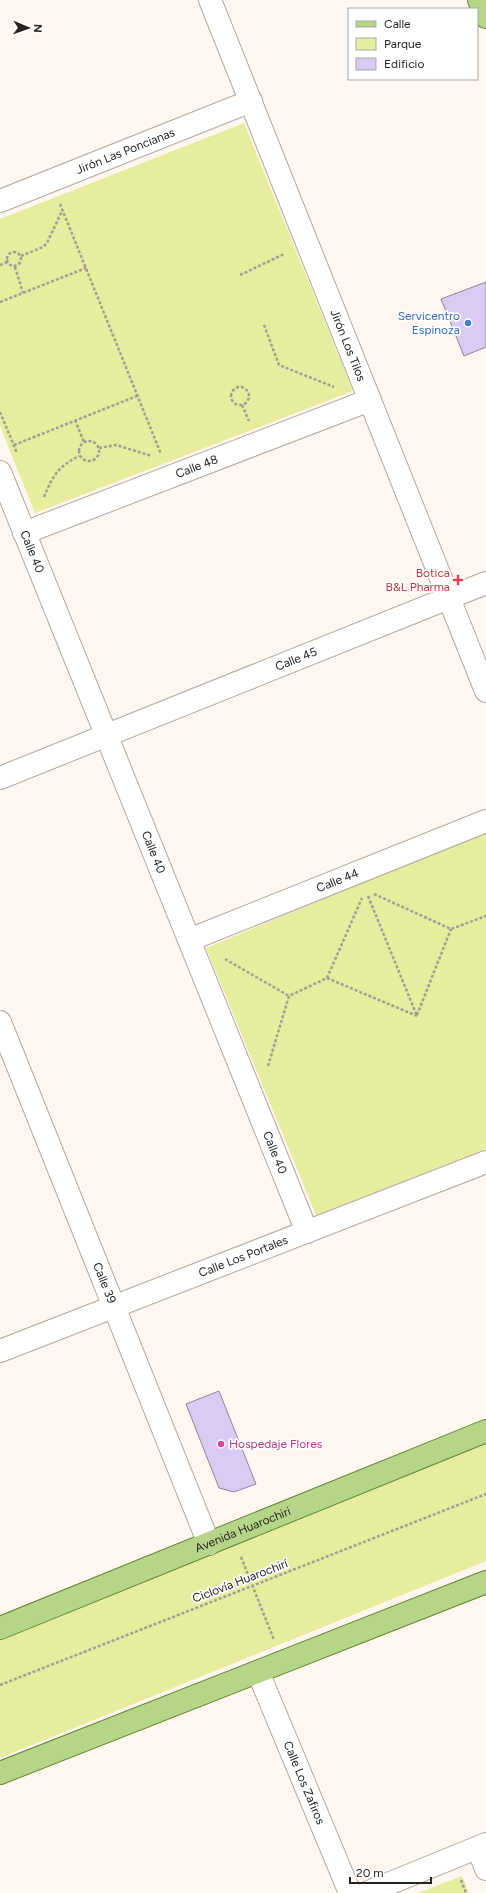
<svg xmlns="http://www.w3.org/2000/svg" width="486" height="1893" font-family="Figtree,sans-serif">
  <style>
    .green { fill: #e6ed9d }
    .building { fill: #d9caf6; stroke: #8c8795 }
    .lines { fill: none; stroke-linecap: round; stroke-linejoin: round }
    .minor-casing { stroke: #b4a89d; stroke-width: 24 }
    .major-casing { stroke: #638530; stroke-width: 24 }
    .path { stroke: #a29b96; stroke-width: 2.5; stroke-dasharray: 3 2; stroke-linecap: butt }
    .minor { stroke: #fff; stroke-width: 22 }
    .major { stroke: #b5d688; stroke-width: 22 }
    .shop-dot { fill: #3f7fe0; stroke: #fff; stroke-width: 1.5 }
    .health-dot { fill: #e0444e; stroke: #fff; stroke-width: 1.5 }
    .hotel-dot { fill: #d1479c; stroke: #fff; stroke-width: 1.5 }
    .labels { text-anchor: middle; stroke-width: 3.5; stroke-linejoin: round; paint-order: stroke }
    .street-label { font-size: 12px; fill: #28231f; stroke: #fff }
    .shop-label { font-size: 12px; fill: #366cbe; stroke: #fff; text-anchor: end }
    .health-label { font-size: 12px; fill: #be3a42; stroke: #fff; text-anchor: end }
    .hotel-label { font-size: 12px; fill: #b23c85; stroke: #fff; text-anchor: start }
  </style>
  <rect width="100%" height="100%" fill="#fff7f0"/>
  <path class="green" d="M 244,123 L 353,391 L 35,513 L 0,426 L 0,219 Z
    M 486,831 L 486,1149 L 316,1215 L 206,948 Z
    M 486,1444 L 486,1561 L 0,1758 L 0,1640 Z
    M 462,1876 L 469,1893 L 418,1893 Z"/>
  <path class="building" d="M 486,282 L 486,347 L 464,356 L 441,299 Z
    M 219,1391 L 256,1484 L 234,1492 L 219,1488 L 186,1404 Z"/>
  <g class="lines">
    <defs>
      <g id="minor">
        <path id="s1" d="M 210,0 L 486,691"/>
        <path id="s2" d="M 0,201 L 251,101"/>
        <path id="s3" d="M 0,472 L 307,1232"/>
        <path id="s4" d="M 24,533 L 370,400"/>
        <path id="s5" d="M 0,778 L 486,583"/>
        <path id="s6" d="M 189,940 L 486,821"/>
        <path id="s7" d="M 0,1022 L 209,1544"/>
        <path id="s8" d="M 0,1351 L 486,1162"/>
        <path id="s9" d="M 258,1672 L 350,1893"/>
        <path d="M 478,1848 L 486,1869"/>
        <path d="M 366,1893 L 486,1844"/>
      </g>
      <g id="major">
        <path d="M 479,0 L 486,17"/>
        <path id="s10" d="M 0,1628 L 486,1431"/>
        <path d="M 0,1773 L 486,1582"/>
      </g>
    </defs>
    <use href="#minor" class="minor-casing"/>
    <use href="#major" class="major-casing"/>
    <path class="path" d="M 60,204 L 161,454
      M7 259a7 7 0 1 1 14 0a7 7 0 1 1-14 0Z
      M 21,256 L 43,247 L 47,243 L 62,211
      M 0,265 L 7,262
      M 15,267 L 23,293
      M 240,275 L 284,254
      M 0,302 L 86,268
      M 264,325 L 279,365 L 334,387
      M231 396a9 9 0 1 1 18 0a9 9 0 1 1-18 0Z
      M 242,405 L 249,421
      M 0,412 L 17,453
      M 75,420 L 84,442
      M79 451a10 10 0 1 1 20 0a10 10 0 1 1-20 0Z
      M 14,445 L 137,396
      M 99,448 L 116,445 L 152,456
      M 44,497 C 53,475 58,467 79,456
      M 374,894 L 451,929 L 486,916
      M 368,896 L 417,1016
      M 225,959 L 289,996
      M 327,978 L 417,1016
      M 417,1015 L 451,929
      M 268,1066 L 289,996 L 327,978 L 362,898
      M 241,1557 L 274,1640
      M 0,1685 L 486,1494
      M 461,1880 L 466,1893"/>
    <use href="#minor" class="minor"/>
    <use href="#major" class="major"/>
  </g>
  <circle class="shop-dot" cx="468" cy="323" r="4"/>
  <path class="health-dot" d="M456 574h4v4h4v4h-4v4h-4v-4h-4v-4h4z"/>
  <circle class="hotel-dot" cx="221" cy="1444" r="4"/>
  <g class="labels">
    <g class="street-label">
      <text dy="4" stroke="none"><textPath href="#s2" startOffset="135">Jirón Las Poncianas</textPath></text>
      <text dy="4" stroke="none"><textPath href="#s1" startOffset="372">Jirón Los Tilos</textPath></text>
      <text dy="4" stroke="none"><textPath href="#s4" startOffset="185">Calle 48</textPath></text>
      <text dy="4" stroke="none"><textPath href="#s3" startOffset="86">Calle 40</textPath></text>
      <text dy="4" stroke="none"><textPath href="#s5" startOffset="319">Calle 45</textPath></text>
      <text dy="4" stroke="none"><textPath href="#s3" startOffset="410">Calle 40</textPath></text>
      <text dy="4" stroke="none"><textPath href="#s6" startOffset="160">Calle 44</textPath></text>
      <text dy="4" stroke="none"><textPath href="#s3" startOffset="734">Calle 40</textPath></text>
      <text dy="4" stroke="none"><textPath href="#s8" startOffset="261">Calle Los Portales</textPath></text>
      <text dy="4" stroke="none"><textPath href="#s7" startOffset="281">Calle 39</textPath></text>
      <text dy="4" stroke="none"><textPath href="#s10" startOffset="262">Avenida Huarochiri</textPath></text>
      <text transform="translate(240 1581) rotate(-21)" y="4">Ciclovía Huarochirí</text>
      <text dy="4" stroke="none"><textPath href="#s9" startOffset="120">Calle Los Zafiros</textPath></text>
    </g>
    <g class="shop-label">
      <text x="460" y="320">Servicentro<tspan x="460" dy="14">Espinoza</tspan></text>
    </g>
    <g class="health-label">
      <text x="450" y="577">Botica<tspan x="450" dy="14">B&amp;L Pharma</tspan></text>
    </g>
    <g class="hotel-label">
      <text x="229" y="1448">Hospedaje Flores</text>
    </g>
  </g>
  <rect x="348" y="8" width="130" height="72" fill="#ffffff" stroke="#a9a7a5"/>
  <rect x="356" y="21" width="20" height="6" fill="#b5d688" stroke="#a9a7a5"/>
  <text x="384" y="28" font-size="12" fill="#28231f">Calle</text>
  <rect x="356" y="38" width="20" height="12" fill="#e6ed9d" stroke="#a9a7a5"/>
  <text x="384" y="48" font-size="12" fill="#28231f">Parque</text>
  <rect x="356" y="58" width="20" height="12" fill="#d9caf6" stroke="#a9a7a5"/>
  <text x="384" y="68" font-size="12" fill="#28231f">Edificio</text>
  <g transform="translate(28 28) rotate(92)" stroke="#ffffff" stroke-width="3" paint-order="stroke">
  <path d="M0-3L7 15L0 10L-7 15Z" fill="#28231f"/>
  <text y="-6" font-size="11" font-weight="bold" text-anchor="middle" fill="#28231f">N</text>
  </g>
  <path d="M350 1877v6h81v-6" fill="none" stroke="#28231f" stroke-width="2"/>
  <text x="356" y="1877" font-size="12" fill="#28231f" stroke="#ffffff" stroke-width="3" paint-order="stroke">20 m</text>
</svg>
